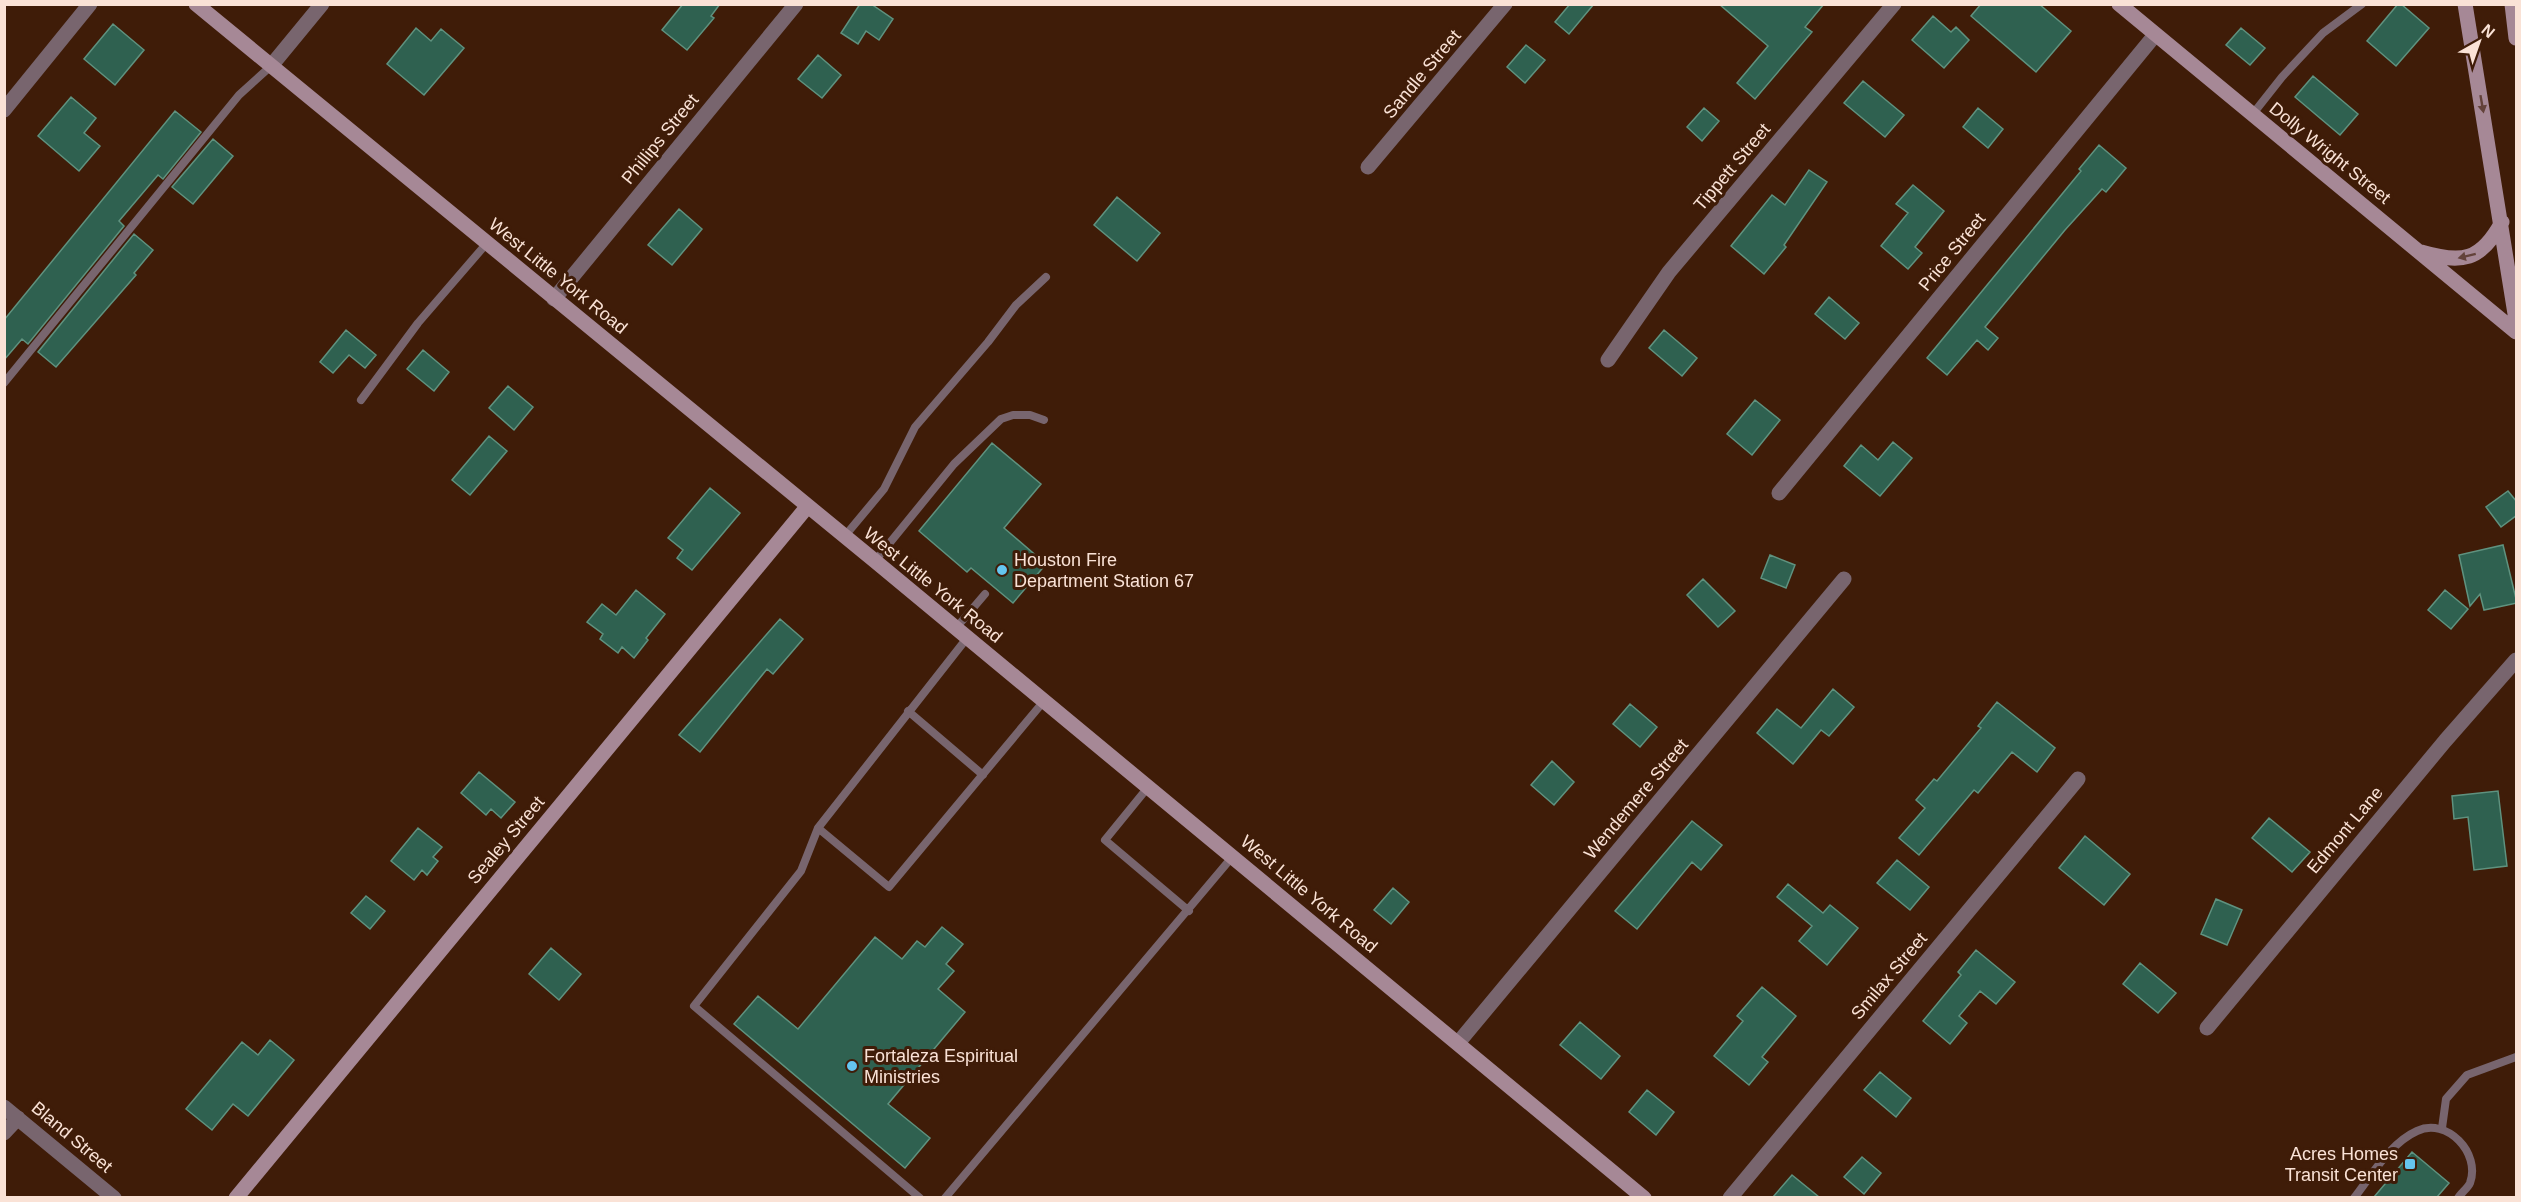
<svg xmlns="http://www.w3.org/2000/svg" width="2521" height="1202" font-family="Arial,sans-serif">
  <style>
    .building { fill: #2f6150; stroke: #5f927f; stroke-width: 1.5 }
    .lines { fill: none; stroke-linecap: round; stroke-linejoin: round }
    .lane { stroke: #78656e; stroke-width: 8 }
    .street { stroke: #78656e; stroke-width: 15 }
    .secondary { stroke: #a68896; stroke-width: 15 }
    .oneway { fill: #63423a }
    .poi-dot { fill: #65c5ee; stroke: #3f1c08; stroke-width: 2 }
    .labels { text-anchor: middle; stroke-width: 6; stroke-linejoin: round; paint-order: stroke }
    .street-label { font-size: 18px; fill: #fae2d6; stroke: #3f1c08 }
    .poi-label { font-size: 18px; fill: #fae2d6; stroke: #3f1c08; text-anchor: start }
  </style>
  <rect width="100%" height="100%" fill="#3f1c08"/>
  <path class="building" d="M 683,4 L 720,4 L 711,16 L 714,18 L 687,50 L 662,30 Z
    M 860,4 L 871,4 L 893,19 L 879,40 L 866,31 L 858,44 L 841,33 Z
    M 1570,4 L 1594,4 L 1569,34 L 1555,22 Z
    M 1719,4 L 1824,4 L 1805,27 L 1812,32 L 1755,99 L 1737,83 L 1768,46 Z
    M 1981,4 L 2039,4 L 2071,31 L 2036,72 L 1971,16 Z
    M 2398,4 L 2401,4 L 2429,28 L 2396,66 L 2367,41 Z
    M 1933,16 L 1951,32 L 1956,27 L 1969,40 L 1944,68 L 1912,40 Z
    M 113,24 L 144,50 L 115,85 L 84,59 Z
    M 416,28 L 431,41 L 441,29 L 464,48 L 424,95 L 387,64 Z
    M 2241,28 L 2265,48 L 2250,65 L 2226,45 Z
    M 1526,45 L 1545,60 L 1525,83 L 1507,67 Z
    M 818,55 L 841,75 L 822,98 L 798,79 Z
    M 2313,76 L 2358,114 L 2340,135 L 2295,97 Z
    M 1863,81 L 1904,115 L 1885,137 L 1844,103 Z
    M 71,97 L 96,118 L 84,133 L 100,146 L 79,171 L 38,136 Z
    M 1704,108 L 1719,121 L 1702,141 L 1687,127 Z
    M 1978,108 L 2003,129 L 1988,148 L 1963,127 Z
    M 175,111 L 201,132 L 163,179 L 158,175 L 119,221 L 124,226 L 28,344 L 22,339 L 4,360 L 4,320 Z
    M 213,139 L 233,156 L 193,204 L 172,187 Z
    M 2099,145 L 2126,168 L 2106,192 L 2102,189 L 2065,230 L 1985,327 L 1998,338 L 1988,350 L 1977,340 L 1947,375 L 1927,358 L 2081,171 L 2079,169 Z
    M 1809,170 L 1827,182 L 1784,245 L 1786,247 L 1764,274 L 1731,246 L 1772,195 L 1785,205 Z
    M 1913,185 L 1944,211 L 1915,247 L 1922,253 L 1908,269 L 1881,246 L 1908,213 L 1896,204 Z
    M 1117,197 L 1160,233 L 1137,261 L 1094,225 Z
    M 679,209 L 702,229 L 672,265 L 648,245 Z
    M 134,234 L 153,250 L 134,273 L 136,275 L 56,367 L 38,352 Z
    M 1829,297 L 1859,323 L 1845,339 L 1815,314 Z
    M 346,330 L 376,355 L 365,368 L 349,355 L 333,373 L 320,362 Z
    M 1664,330 L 1697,358 L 1682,376 L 1649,348 Z
    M 423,350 L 449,372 L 434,391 L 407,369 Z
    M 508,386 L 533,407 L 514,430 L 489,408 Z
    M 1755,400 L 1780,420 L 1752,455 L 1727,434 Z
    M 489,436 L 507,451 L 470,495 L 452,480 Z
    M 1893,442 L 1912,458 L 1880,496 L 1844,466 L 1861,445 L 1878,460 Z
    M 992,443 L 1041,484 L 1004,528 L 1046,564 L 1013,603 L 971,568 L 967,572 L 919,531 Z
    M 710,488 L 740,513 L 692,570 L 677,558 L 683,550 L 668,538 Z
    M 2508,491 L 2517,502 L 2517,515 L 2501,527 L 2486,507 Z
    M 2503,545 L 2517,603 L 2484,610 L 2480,594 L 2470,606 L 2459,555 Z
    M 1770,555 L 1795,565 L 1786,588 L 1761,578 Z
    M 1703,579 L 1735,611 L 1718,627 L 1687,595 Z
    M 636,590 L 665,614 L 646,638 L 648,640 L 634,658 L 622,647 L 618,653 L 600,639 L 603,634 L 587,622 L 602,604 L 616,615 Z
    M 2445,590 L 2468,609 L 2451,629 L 2428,610 Z
    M 780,619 L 803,639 L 773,674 L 767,669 L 700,752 L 679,735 Z
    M 1833,689 L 1854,707 L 1829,736 L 1821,730 L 1793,764 L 1757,733 L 1777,709 L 1801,728 Z
    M 1997,702 L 2055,748 L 2037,772 L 2012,752 L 1978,793 L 1974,790 L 1919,855 L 1899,838 L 1925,808 L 1916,800 L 1934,779 L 1937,781 L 1981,728 L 1978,726 Z
    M 1630,704 L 1657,727 L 1640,747 L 1613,724 Z
    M 1552,761 L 1574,782 L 1554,805 L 1531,785 Z
    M 479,772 L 515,802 L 501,818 L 491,809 L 486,815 L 461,793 Z
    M 2498,791 L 2507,866 L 2474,870 L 2468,817 L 2454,819 L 2452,796 Z
    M 2269,818 L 2310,852 L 2292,872 L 2252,838 Z
    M 1692,821 L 1722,845 L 1701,870 L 1692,862 L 1637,929 L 1615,911 Z
    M 418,828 L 442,847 L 433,857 L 438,861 L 427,875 L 422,870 L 414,880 L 391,861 Z
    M 2085,836 L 2130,874 L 2104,905 L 2059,868 Z
    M 1897,860 L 1929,887 L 1910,910 L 1877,883 Z
    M 1788,884 L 1823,913 L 1830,905 L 1858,928 L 1827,965 L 1799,941 L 1812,926 L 1777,897 Z
    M 1393,888 L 1409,902 L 1391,924 L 1374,910 Z
    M 366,896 L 385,911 L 370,929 L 351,913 Z
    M 2216,899 L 2242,910 L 2227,945 L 2201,934 Z
    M 942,927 L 963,944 L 946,964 L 954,971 L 938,989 L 965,1012 L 888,1104 L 930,1138 L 905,1168 L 734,1024 L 758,996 L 798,1029 L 875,937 L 902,959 L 917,941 L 925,947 Z
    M 551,948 L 581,974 L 559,1000 L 529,974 Z
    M 1976,950 L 2015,982 L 1996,1004 L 1980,991 L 1959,1016 L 1967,1023 L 1950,1044 L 1923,1021 L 1961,975 L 1958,972 Z
    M 2140,963 L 2176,993 L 2158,1013 L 2123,984 Z
    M 1762,987 L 1796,1016 L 1762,1057 L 1768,1062 L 1749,1085 L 1714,1056 L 1743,1021 L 1737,1016 Z
    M 1580,1022 L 1620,1056 L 1601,1079 L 1560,1045 Z
    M 270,1040 L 294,1060 L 248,1116 L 233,1104 L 212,1130 L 186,1109 L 242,1042 L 258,1055 Z
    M 1880,1072 L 1911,1098 L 1896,1117 L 1864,1090 Z
    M 1647,1090 L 1674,1112 L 1656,1135 L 1629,1112 Z
    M 2412,1152 L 2449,1183 L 2437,1197 L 2374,1197 Z
    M 1862,1157 L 1881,1173 L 1864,1194 L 1844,1177 Z
    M 1792,1175 L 1819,1197 L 1773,1197 Z"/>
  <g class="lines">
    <path class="lane" d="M 2252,115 L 2282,77 L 2323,33 L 2362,4
      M 4,383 L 239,95 L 271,66
      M 361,400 L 418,323 L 487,243
      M 844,537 L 884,489 L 915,427 L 988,342 L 1016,305 L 1046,277
      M 875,561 L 954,464 L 1001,419 L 1013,415 L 1030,415 L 1044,420
      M 956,628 L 985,594
      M 967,638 L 818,828 L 889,887 L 1044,701
      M 908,711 L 983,775
      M 1149,786 L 1105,840 L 1189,911
      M 818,828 L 801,871 L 694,1006 L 920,1198
      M 2442,1128 L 2446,1099 L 2467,1075 L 2516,1057
      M 945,1198 L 1233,856
      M 2354,1198 C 2372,1175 2390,1143 2417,1131 C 2447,1117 2481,1153 2470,1183 C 2468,1188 2461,1193 2458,1198"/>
    <path class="street" d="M 271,66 L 322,4
      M 4,110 L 90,4
      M 1368,167 L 1505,4
      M 554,299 L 796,4
      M 1608,360 L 1669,272 L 1894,4
      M 1779,493 L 2155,35
      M 2207,1028 L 2445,741 L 2516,660
      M 1458,1043 L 1844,579
      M 4,1107 L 114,1198
      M 4,1133 L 18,1118
      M 1730,1198 L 2078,779"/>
    <path class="secondary" d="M 196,4 L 875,561 L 1644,1198
      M 2119,4 L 2516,332
      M 2465,4 L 2516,320
      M 2512,4 L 2516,38
      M 2421,252 C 2462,264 2481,261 2502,222
      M 236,1198 L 807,507"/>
  </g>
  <defs><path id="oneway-solid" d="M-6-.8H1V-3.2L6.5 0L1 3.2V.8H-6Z" transform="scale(1.5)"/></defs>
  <g class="oneway">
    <use href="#oneway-solid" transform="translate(2482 104) rotate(80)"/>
    <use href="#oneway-solid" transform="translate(2467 256) rotate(166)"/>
  </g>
  <g class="poi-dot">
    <circle cx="1002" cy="570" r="6"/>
    <circle cx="852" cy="1066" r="6"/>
    <rect x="2404" y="1158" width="12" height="12" rx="3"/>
  </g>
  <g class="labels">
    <g class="street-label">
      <text transform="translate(1422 74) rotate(-50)" y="6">Sandle Street</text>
      <text transform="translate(660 139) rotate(-51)" y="6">Phillips Street</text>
      <text transform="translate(2330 153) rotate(39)" y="6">Dolly Wright Street</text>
      <text transform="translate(1732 167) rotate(-50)" y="6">Tippett Street</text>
      <text transform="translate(1952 252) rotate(-51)" y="6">Price Street</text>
      <text transform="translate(558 276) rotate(39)" y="6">West Little York Road</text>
      <text transform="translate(933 585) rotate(39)" y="6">West Little York Road</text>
      <text transform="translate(1636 799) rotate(-50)" y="6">Wendemere Street</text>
      <text transform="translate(2345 830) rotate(-50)" y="6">Edmont Lane</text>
      <text transform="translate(506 840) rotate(-50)" y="6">Sealey Street</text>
      <text transform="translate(1309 894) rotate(40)" y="6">West Little York Road</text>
      <text transform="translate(1889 976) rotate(-50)" y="6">Smilax Street</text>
      <text transform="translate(72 1137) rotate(40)" y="6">Bland Street</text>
    </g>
    <g class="poi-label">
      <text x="1014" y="566">Houston Fire<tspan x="1014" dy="21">Department Station 67</tspan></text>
      <text x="864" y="1062">Fortaleza Espiritual<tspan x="864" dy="21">Ministries</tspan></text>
      <text x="2398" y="1160" text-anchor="end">Acres Homes<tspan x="2398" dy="21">Transit Center</tspan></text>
    </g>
  </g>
  <rect width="2521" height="1202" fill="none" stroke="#fae2d6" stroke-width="12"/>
  <g transform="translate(2479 42) rotate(40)" stroke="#3f1c08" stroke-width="4.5" paint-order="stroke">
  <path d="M0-4.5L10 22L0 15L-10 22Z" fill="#fae2d6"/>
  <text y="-9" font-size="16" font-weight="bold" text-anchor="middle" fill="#fae2d6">N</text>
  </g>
</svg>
